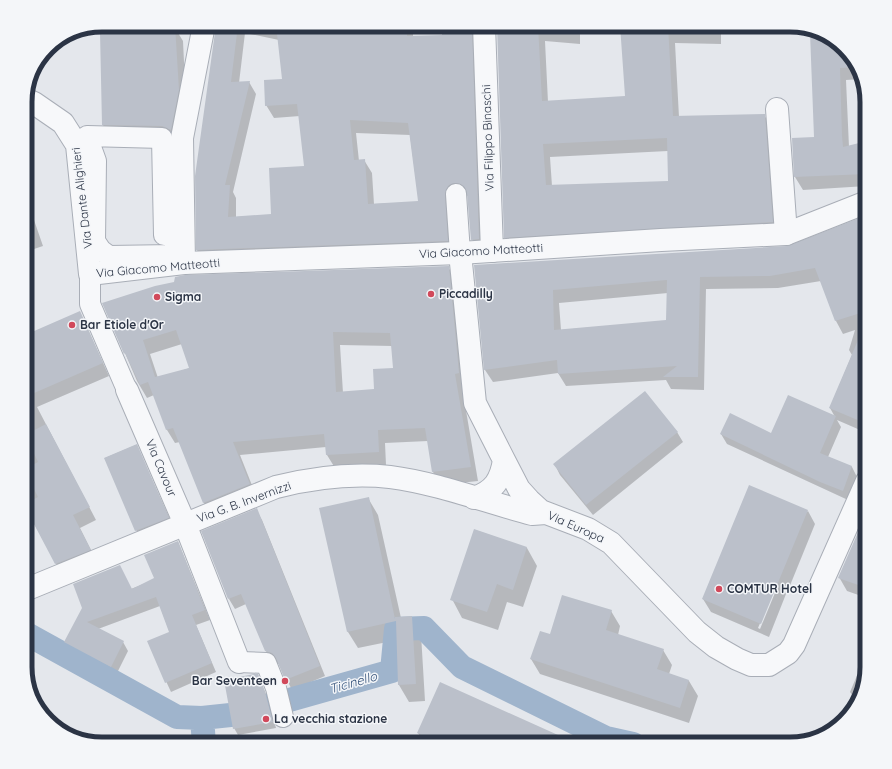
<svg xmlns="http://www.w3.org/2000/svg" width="892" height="769" font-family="Quicksand,sans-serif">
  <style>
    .shadow { fill: #0003; fill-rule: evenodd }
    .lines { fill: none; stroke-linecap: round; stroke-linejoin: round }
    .canal { stroke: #9fb4cc; stroke-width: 24 }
    .building { fill: #bbc0ca; fill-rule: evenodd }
    .pedestrian-casing { stroke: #a9aeb7; stroke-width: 22 }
    .minor-casing { stroke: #a9aeb7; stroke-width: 24 }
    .tertiary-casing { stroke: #a9aeb7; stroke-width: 24 }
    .pedestrian { stroke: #f7f8fa; stroke-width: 20 }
    .minor { stroke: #f7f8fa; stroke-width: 22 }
    .tertiary { stroke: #f7f8fa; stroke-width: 22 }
    .poi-dot { fill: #d1495b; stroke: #f4f6f9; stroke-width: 1.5 }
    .labels { text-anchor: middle; stroke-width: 3; stroke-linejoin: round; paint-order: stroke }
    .street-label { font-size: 12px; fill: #2b3445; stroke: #f4f6f9 }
    .poi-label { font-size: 12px; font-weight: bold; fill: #2b3445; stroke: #f4f6f9; text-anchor: start }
    .water-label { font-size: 13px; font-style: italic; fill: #34527a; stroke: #f4f6f9 }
    .rim { fill: none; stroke: #2b3445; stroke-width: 5 }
  </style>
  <rect width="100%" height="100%" fill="#e4e7ec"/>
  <path class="shadow" d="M 196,25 L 413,25 L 413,37 L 444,36 L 443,25 L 490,25 L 486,252 L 479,252 L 472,239 L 469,196 L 463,195 L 454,253 L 205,262 L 197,250 L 217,26 ZM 245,33 L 279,40 L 283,80 L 266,105 L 274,118 L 300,116 L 305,167 L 272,215 L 236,217 L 236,198 L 233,192 L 256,94 L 249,82 L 239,83 ZM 356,133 L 410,135 L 419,202 L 374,204 L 372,173 L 364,160 L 359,161 Z
    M 492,25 L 580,25 L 580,44 L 545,41 L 548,102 L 626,97 L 622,33 L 619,25 L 721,25 L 721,44 L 675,43 L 679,117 L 764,115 L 772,128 L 779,234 L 512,250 L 505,237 L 498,26 ZM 668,151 L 669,182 L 552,186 L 550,157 Z
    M 175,28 L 183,41 L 186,104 L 178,142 L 111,138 L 103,125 Z
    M 811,33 L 841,44 L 861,73 L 862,79 L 846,80 L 849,147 L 867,142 L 867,186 L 803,190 L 795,177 L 793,139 L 815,138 Z
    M 25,194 L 43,246 L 25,252 Z
    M 867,217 L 867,433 L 837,420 L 841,427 L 828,457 L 852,467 L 857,477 L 848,500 L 727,444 L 721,434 L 772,435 L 835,417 L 830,408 L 852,355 L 849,350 L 855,330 L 843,334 L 836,321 L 821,281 L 778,288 L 706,289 L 704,390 L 671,389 L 666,380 L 566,386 L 558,373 L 493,382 L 485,370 L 475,266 L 787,247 ZM 668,293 L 667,321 L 561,330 L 559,303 Z
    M 448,267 L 456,280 L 466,387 L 462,387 L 478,481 L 441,485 L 433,472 L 428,441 L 385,443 L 386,465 L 335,468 L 327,455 L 326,447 L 240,455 L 257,498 L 212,516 L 204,503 L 180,442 L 175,443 L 167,430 L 154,395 L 147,398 L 137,381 L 104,304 ZM 182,344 L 190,368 L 158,378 L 150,354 ZM 340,345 L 392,346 L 394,369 L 375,390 L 343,393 Z
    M 80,312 L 109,376 L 37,407 L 96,520 L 80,528 L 97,562 L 63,576 L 25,507 L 25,336 Z
    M 677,432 L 683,442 L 593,515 L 560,475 L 555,465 Z
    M 136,445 L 174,528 L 141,541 L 105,458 Z
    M 368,498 L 378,515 L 401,618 L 412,617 L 421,634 L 425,701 L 409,702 L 399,685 L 397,640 L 358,648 L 348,632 Z
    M 256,510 L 262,520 L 325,676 L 292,690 L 279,664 L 272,662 L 266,651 L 246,604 L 235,609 L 229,599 Z
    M 808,511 L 815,524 L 789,588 L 782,587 L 786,594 L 769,637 L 711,612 L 703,599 ZM 775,588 L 777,588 L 760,629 L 758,628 Z
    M 475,530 L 527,548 L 537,566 L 523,607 L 507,602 L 498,630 L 462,618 L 452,599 Z
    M 178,542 L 210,620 L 196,625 L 216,672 L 171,692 L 148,642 L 170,633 L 160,606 L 98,629 L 123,642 L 128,651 L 116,675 L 71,651 L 66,642 L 83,608 L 156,579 Z
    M 867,542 L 867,598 L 847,591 L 839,577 Z
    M 611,611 L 620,626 L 618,635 L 663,650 L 672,665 L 669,674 L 689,681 L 698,696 L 689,723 L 540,674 L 531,659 L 550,636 Z
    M 867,652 L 867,667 L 855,699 L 850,692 Z
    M 258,675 L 268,699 L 276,728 L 238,735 L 234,728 Z
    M 418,733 L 576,744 L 425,744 Z"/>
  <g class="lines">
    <path class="canal" d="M 25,633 L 177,717 L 202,718 L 240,714 L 392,671 L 396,629 L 424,628 L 462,667 L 606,738 L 633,744
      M 202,718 L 204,744"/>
  </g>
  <path class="building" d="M 115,25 L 175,25 L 179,90 L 171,130 L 162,126 L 102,125 L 100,32 L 114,31 Z
    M 216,25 L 238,25 L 231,82 L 250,81 L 225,185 L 230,185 L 228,217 L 271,214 L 269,168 L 304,166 L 297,104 L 265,106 L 264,80 L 282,79 L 276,25 L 407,25 L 407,36 L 442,35 L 442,25 L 472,25 L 479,239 L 471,240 L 467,193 L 461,184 L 456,183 L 449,185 L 445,194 L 448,241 L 196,250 L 195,176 ZM 350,120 L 408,123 L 418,201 L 368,204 L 365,159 L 354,160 Z
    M 497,25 L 538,25 L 542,101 L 625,96 L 620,25 L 668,25 L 673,116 L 765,114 L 773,222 L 504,238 ZM 667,138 L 668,181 L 546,185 L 543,144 Z
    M 810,33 L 841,44 L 857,67 L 840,68 L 842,136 L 843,147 L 867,141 L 867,174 L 794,177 L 792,138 L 814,137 Z
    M 867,215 L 867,311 L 835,321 L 815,268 L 770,276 L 700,277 L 698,377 L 663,377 L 677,366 L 558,374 L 557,360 L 484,370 L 474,265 L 787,246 ZM 667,280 L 666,320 L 554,330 L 553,290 Z
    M 449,266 L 459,373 L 455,374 L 471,467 L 432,472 L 425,428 L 378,430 L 379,452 L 326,455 L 324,434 L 233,442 L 250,484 L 203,503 L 173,428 L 166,430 L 148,382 L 140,385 L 125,353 L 124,354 L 102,303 L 155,286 L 174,282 L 175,277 L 185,275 ZM 176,330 L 189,368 L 155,377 L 143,340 ZM 333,332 L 390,333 L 393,368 L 373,369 L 374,389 L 336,392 Z
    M 80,311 L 103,363 L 25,397 L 25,335 Z
    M 867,319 L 867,424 L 829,408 Z
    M 645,391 L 678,432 L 586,505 L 553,464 Z
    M 788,395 L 836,416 L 820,453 L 852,466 L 843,491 L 820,482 L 720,434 L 730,413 L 771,433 Z
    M 46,424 L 90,507 L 73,515 L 91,550 L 55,564 L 25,507 L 25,504 L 38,497 L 25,471 L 25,469 L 38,462 L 25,435 Z
    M 137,444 L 169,518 L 135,531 L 104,458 Z
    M 749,485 L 808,510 L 761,624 L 702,599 Z
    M 369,497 L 395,619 L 395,617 L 412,616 L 416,684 L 398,685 L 396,621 L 347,632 L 319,508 Z
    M 257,508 L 320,666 L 285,680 L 276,658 L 272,653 L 265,651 L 241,594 L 228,599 L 201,531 Z
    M 867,512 L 867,588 L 838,578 Z
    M 474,529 L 527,547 L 513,590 L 497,584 L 487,612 L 450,600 Z
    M 178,541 L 205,610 L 192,615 L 212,663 L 165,683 L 147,641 L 169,632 L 156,597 L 87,622 L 124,641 L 111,667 L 64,642 L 82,608 L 73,584 L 120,565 L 132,589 L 154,578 L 144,555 Z
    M 562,595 L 612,610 L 606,630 L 664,649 L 657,669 L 689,680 L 680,708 L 530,659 L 540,631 L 550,634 Z
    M 254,674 L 258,674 L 265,692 L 273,722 L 233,729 L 224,680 Z
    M 440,682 L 578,744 L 442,744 L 417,733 Z"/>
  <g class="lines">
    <defs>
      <path id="pedestrian" d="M 87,136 L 162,138 L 164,235 L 175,235 L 175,252 L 173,255 L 109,256 L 101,250 L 95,241 L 96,161 Z
        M 456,194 L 460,253
        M 90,274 L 90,304 L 127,390
        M 239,662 L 266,663 L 276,688 L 283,717"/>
      <path id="minor" d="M 484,25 L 492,251
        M 777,109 L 786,234
        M 460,253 L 475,403 L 504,460 L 519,489 L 529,500 L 541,511 L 588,529 L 611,543 L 697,632 L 716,647 L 737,659 L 751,665 L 769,665 L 788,653 L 794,645 L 867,481
        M 184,263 L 182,138 L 204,25
        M 127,390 L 185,524 L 239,662
        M 474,498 C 494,491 501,480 504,460
        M 25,590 L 276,487 C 312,478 352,473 390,477 C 437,483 486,502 532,514 L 546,513"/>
      <path id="tertiary" d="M 25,99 L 34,103 L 63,123 L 77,145 L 90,274 L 184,263 L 460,253 L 661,240 L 786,234 L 867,202"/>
    </defs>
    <use href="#pedestrian" class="pedestrian-casing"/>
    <use href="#minor" class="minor-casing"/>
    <use href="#tertiary" class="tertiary-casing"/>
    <use href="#pedestrian" class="pedestrian"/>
    <use href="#minor" class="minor"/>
    <use href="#tertiary" class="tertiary"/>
  </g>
  <g class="poi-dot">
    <circle cx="431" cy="294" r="4"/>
    <circle cx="157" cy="297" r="4"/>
    <circle cx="72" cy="325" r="4"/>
    <circle cx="719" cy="589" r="4"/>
    <circle cx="285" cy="681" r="4"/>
    <circle cx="266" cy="719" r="4"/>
  </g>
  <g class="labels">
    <g class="street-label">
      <text transform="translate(488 138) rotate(-92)" y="4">Via Filippo Binaschi</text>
      <text transform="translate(82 198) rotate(-97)" y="4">Via Dante Alighieri</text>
      <text transform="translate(481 251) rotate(-3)" y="4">Via Giacomo Matteotti</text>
      <text transform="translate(158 268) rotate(-5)" y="4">Via Giacomo Matteotti</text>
      <text transform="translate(161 468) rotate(67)" y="4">Via Cavour</text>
      <text transform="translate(244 502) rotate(-20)" y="4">Via G. B. Invernizzi</text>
      <text transform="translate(576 527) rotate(24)" y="4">Via Europa</text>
    </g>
    <g class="poi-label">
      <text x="439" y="298">Piccadilly</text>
      <text x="165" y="301">Sigma</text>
      <text x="80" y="329">Bar Etiole d'Or</text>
      <text x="727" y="593">COMTUR Hotel</text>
      <text x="277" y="685" text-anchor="end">Bar Seventeen</text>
      <text x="274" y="723">La vecchia stazione</text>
    </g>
    <g class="water-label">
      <text transform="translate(353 682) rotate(-16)" y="5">Ticinello</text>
    </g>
  </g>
  <path d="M0 0H892V769H0ZM102 32H790A70 70 0 0 1 860 102V667A70 70 0 0 1 790 737H102A70 70 0 0 1 32 667V102A70 70 0 0 1 102 32Z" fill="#f4f6f9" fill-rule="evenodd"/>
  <path class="rim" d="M102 32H790A70 70 0 0 1 860 102V667A70 70 0 0 1 790 737H102A70 70 0 0 1 32 667V102A70 70 0 0 1 102 32Z"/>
</svg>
